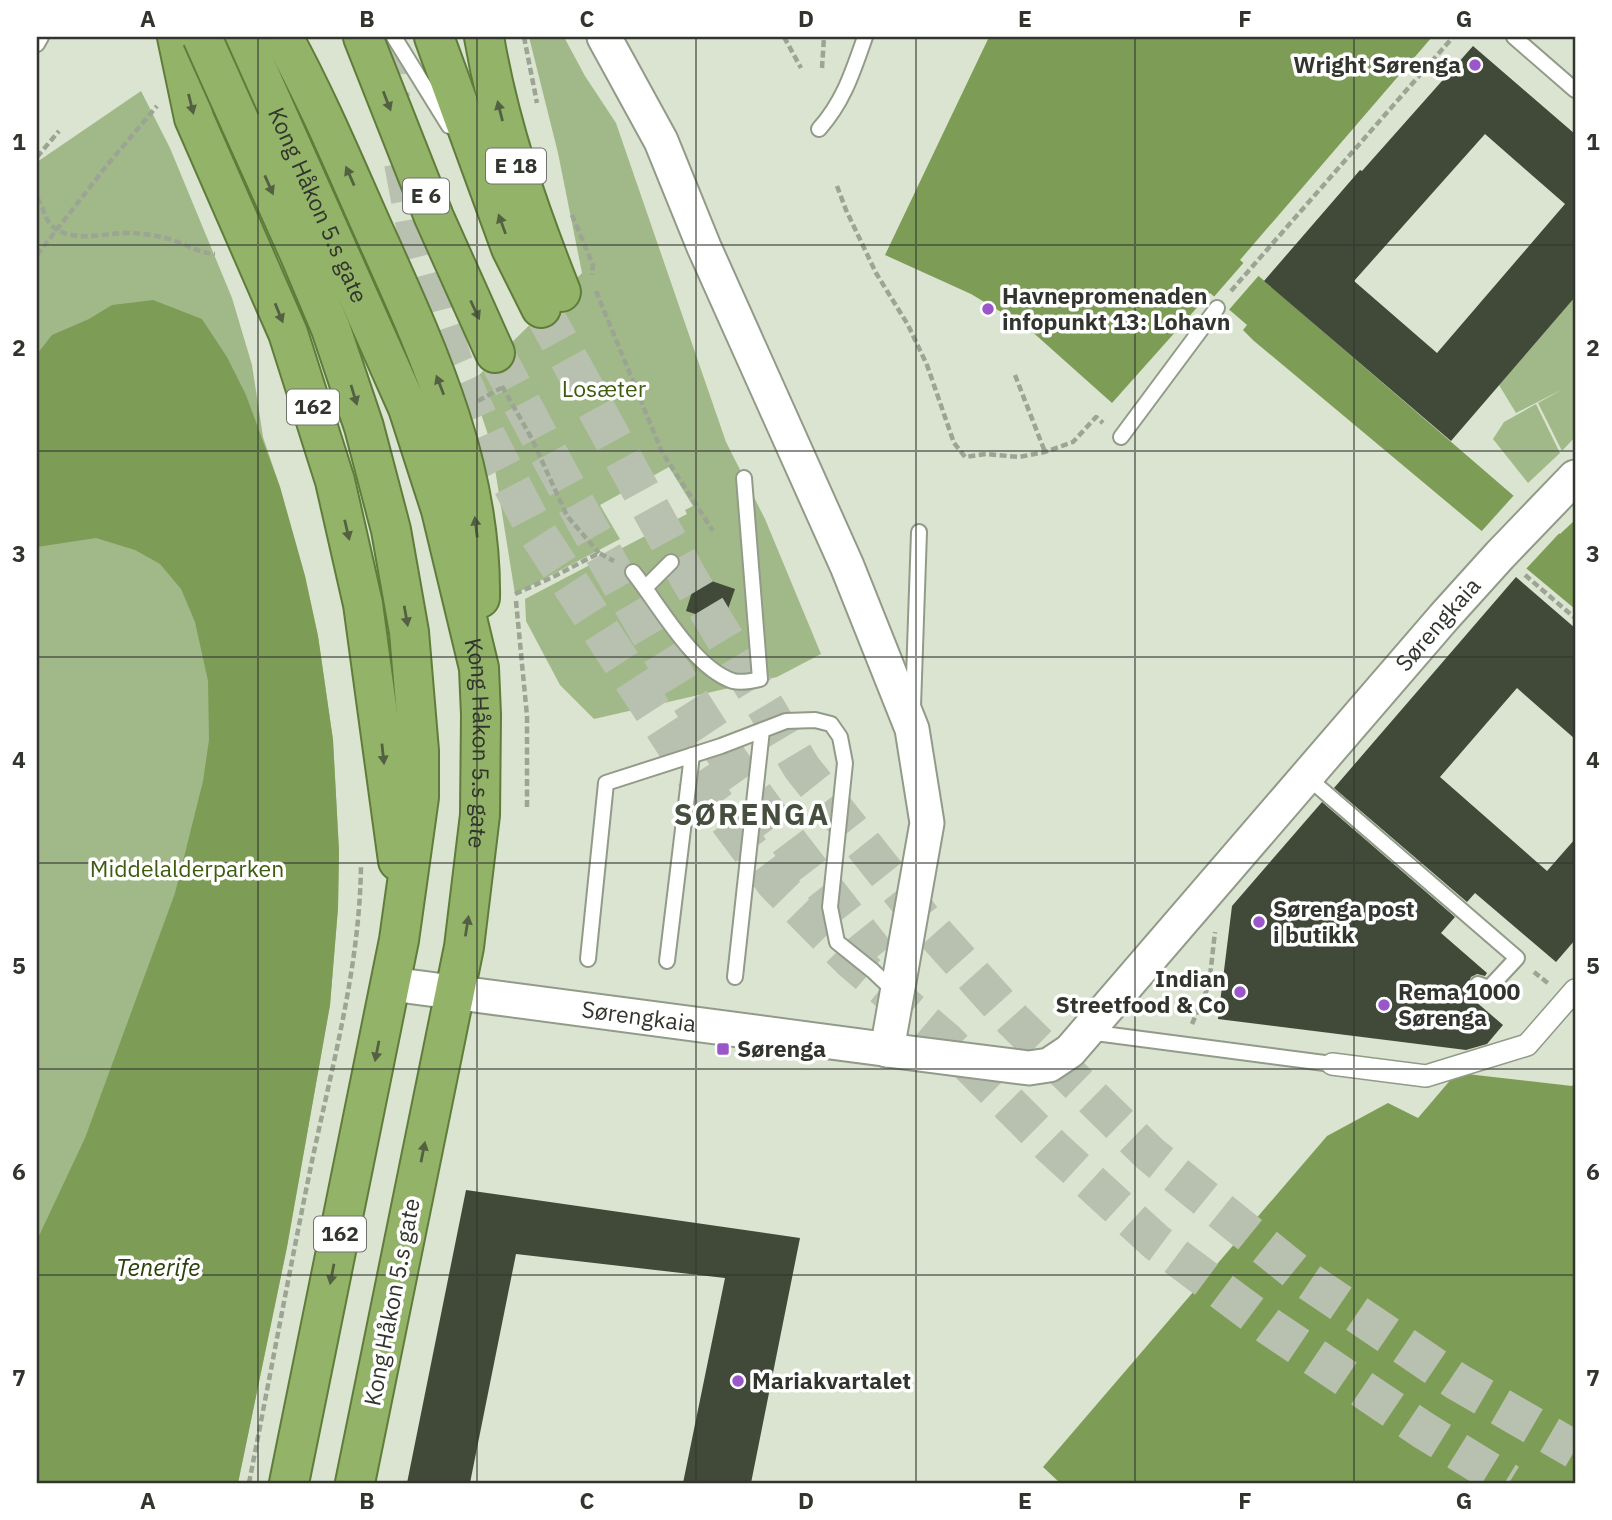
<svg xmlns="http://www.w3.org/2000/svg" width="1612" height="1520" font-family="'IBM Plex Sans',sans-serif">
  <style>
    .green { fill: #a1b989 }
    .water { fill: #7d9d57 }
    .pier { fill: #dae4d0 }
    .building { fill: #414939; fill-rule: evenodd }
    .lines { fill: none; stroke-linecap: round; stroke-linejoin: round }
    .trunk-tunnel { stroke: #b8c1af; stroke-width: 38; stroke-dasharray: 38 19; stroke-linecap: butt }
    .service-casing { stroke: #919b88; stroke-width: 18 }
    .pedestrian-casing { stroke: #919b88; stroke-width: 24 }
    .tertiary-casing { stroke: #919b88; stroke-width: 37 }
    .trunk-casing { stroke: #5f7c3b; stroke-width: 42 }
    .path { stroke: #9ca494; stroke-width: 4.5; stroke-dasharray: 7 3.5; stroke-linecap: butt }
    .service { stroke: #fff; stroke-width: 14 }
    .pedestrian { stroke: #fff; stroke-width: 21 }
    .tertiary { stroke: #fff; stroke-width: 33 }
    .trunk { stroke: #93b468; stroke-width: 38 }
    .trunk-bridge-casing { stroke: #5f7c3b; stroke-width: 42; stroke-linecap: butt }
    .trunk-bridge { stroke: #93b468; stroke-width: 38 }
    .oneway { fill: #536142 }
    .grid { fill: none; stroke: #31352d; stroke-width: 2; stroke-opacity: 0.55 }
    .poi-dot { fill: #9b56ca; stroke: #fff; stroke-width: 2.5 }
    .labels { text-anchor: middle; stroke-width: 7; stroke-linejoin: round; paint-order: stroke }
    .shield { fill: #fff; stroke: #6f726c; stroke-width: 2 }
    .shield-label { font-size: 21px; font-weight: bold; fill: #31352d }
    .poi-label { font-size: 23px; font-weight: bold; fill: #31352d; stroke: #fff; text-anchor: start }
    .street-label { font-size: 23px; fill: #31352d; stroke: #fff }
    .park-label { font-size: 23px; fill: #3e5b0e; stroke: #fff }
    .water-label { font-size: 24px; font-style: italic; fill: #2b400c; stroke: #fff }
    .district-label { font-size: 30px; font-weight: bold; letter-spacing: 2px; fill: #464e3d; stroke: #fff }
    .neatline { fill: none; stroke: #31352d; stroke-width: 2.5 }
    .grid-label { font-size: 23px; text-anchor: middle; font-weight: bold; fill: #31352d }
  </style>
  <rect width="100%" height="100%" fill="#dae4d0"/>
  <path class="green" d="M 529,37 L 564,37 L 585,76 L 616,123 L 726,442 L 765,519 L 821,654 L 777,677 L 594,719 L 560,685 L 526,621 L 525,599 L 687,514 L 685,510 L 693,506 L 669,467 L 600,505 L 620,539 L 515,594 L 491,444 L 471,383 L 582,273 L 558,153 Z
    M 141,91 L 170,148 L 232,298 L 252,365 L 263,437 L 280,487 L 305,576 L 318,636 L 333,740 L 339,851 L 338,908 L 330,1005 L 287,1247 L 238,1483 L 37,1483 L 37,162 Z
    M 1575,296 L 1575,437 L 1562,451 L 1538,403 L 1563,389 L 1516,413 L 1499,385 Z
    M 1536,404 L 1560,453 L 1528,483 L 1493,439 L 1504,422 Z"/>
  <path class="water" d="M 989,37 L 1432,37 L 1240,260 L 1515,497 L 1560,534 L 1575,520 L 1575,609 L 1254,341 L 1243,330 L 1247,325 L 1210,293 L 1112,403 L 1028,328 L 971,294 L 885,255 Z
    M 153,300 L 202,319 L 227,357 L 246,395 L 280,487 L 305,576 L 318,636 L 333,740 L 339,851 L 338,908 L 330,1005 L 287,1247 L 238,1483 L 37,1483 L 37,1240 L 85,1138 L 175,893 L 203,781 L 209,740 L 208,681 L 195,622 L 181,589 L 160,564 L 135,550 L 96,538 L 37,547 L 37,354 L 52,335 L 89,319 L 112,305 Z
    M 1575,1008 L 1575,1483 L 1060,1483 L 1043,1467 L 1327,1136 L 1388,1103 L 1418,1118 L 1453,1077 L 1474,1066 L 1524,1067 Z"/>
  <path class="pier" d="M 1246,260 L 1261,273 L 1227,312 L 1212,299 Z
    M 1516,493 L 1560,529 L 1566,526 L 1525,570 L 1480,533 Z
    M 1575,1008 L 1575,1083 L 1572,1086 L 1467,1074 L 1474,1066 L 1524,1066 Z"/>
  <path class="building" d="M 1473,46 L 1575,134 L 1575,297 L 1451,441 L 1264,281 L 1360,170 L 1362,171 ZM 1485,134 L 1565,204 L 1437,353 L 1354,281 Z
    M 697,576 L 735,589 L 723,623 L 686,611 Z
    M 1516,577 L 1575,628 L 1575,739 L 1517,688 L 1440,777 L 1547,871 L 1575,839 L 1575,940 L 1556,962 L 1475,893 L 1467,902 L 1334,788 Z
    M 1322,802 L 1455,917 L 1441,933 L 1487,973 L 1485,976 L 1477,974 L 1471,977 L 1468,985 L 1472,991 L 1468,995 L 1503,1025 L 1487,1044 L 1466,1050 L 1218,1019 L 1232,906 Z
    M 466,1190 L 800,1238 L 751,1483 L 683,1483 L 725,1278 L 516,1254 L 470,1483 L 407,1483 Z"/>
  <g class="lines">
    <path class="trunk-tunnel" d="M 387,37 L 391,97
      M 403,163 L 416,232 L 437,313 L 454,363 L 487,437 L 533,526 L 697,779 L 775,883 L 850,959 L 945,1040 L 1052,1147 L 1156,1242 L 1270,1327 L 1423,1430 L 1509,1483
      M 541,308 L 688,577 L 802,768 L 925,922 L 1013,1020 L 1150,1154 L 1305,1279 L 1456,1381 L 1575,1450
      M 495,353 C 558,472 621,591 693,705 C 747,791 814,876 878,956"/>
    <defs>
      <path id="service" d="M 394,37 L 449,126
        M 1514,37 L 1575,90
        M 37,44 L 41,37
        M 819,129 C 844,101 853,71 865,37
        M 1121,437 L 1217,308
        M 633,572 C 658,603 693,668 733,681 C 741,683 752,681 760,679 L 744,478
        M 646,587 L 671,562
        M 913,706 L 919,532
        M 1306,776 L 1517,958 L 1489,988 L 1478,984
        M 588,959 L 606,783 L 721,746 L 786,721 L 815,720 L 831,724 L 840,737 L 845,763 L 830,907 L 837,942 L 873,971 L 892,989 L 893,994
        M 667,961 L 692,755
        M 735,977 L 762,730
        M 1088,1032 L 1332,1064"/>
      <path id="pedestrian" d="M 1332,1064 L 1426,1076 L 1465,1064 L 1527,1045 L 1575,990"/>
      <g id="tertiary">
        <path d="M 604,37 L 661,141 L 704,247 L 847,566 L 912,729 L 927,823 L 887,1050"/>
        <path id="s1" d="M 391,984 L 891,1050"/>
        <path id="s2" d="M 887,1050 L 1029,1068 L 1049,1065 L 1070,1051 L 1444,617 L 1500,555 L 1575,477"/>
      </g>
      <g id="trunk">
        <path d="M 177,37 L 194,118 L 288,333 L 335,481 L 363,604 L 398,861"/>
        <path id="s3" d="M 243,37 L 408,408 L 441,510 L 479,668 L 481,715 L 480,815 L 464,947 L 355,1483"/>
        <path d="M 283,37 C 317,99 344,164 373,229 C 426,347 482,465 480,598"/>
        <path d="M 363,37 L 434,217 L 495,353"/>
        <path d="M 434,37 L 511,248 L 541,308"/>
        <path d="M 484,37 C 499,125 528,209 561,292"/>
        <path d="M 240,122 L 299,253 L 331,329 L 364,427 L 391,530 L 409,632 L 419,751 L 419,797 L 399,940 L 289,1483"/>
      </g>
    </defs>
    <use href="#service" class="service-casing"/>
    <use href="#pedestrian" class="pedestrian-casing"/>
    <use href="#tertiary" class="tertiary-casing"/>
    <use href="#trunk" class="trunk-casing"/>
    <path class="path" d="M 524,37 L 537,103
      M 784,37 L 801,68
      M 822,68 L 824,37
      M 37,157 L 59,131
      M 837,186 L 846,210 L 876,273 L 908,325 L 927,365 L 954,443 L 965,457 L 986,454 L 1019,457 L 1045,452 L 1073,442 L 1096,417 L 1103,423
      M 37,198 C 45,208 44,222 56,229 C 78,243 108,232 132,233 C 146,234 161,236 175,241 C 190,246 199,253 215,254
      M 572,215 L 593,265 L 592,275
      M 37,255 L 108,164 L 157,106
      M 596,291 L 662,452 L 713,531
      M 1231,291 L 1453,37
      M 1015,375 L 1045,452
      M 502,386 L 532,439 L 567,516 L 599,553
      M 478,401 L 501,388
      M 1525,575 L 1575,618
      M 515,594 L 553,577 L 599,553 L 614,561
      M 516,601 L 527,716 L 527,807
      M 1534,972 L 1549,984
      M 1192,1024 L 1209,985 L 1215,932
      M 249,1483 C 270,1376 290,1268 312,1161 C 333,1062 360,965 361,864"/>
    <use href="#service" class="service"/>
    <use href="#pedestrian" class="pedestrian"/>
    <use href="#tertiary" class="tertiary"/>
    <use href="#trunk" class="trunk"/>
    <defs>
      <path id="trunk-bridge" d="M 202,37 L 240,122"/>
    </defs>
    <use href="#trunk-bridge" class="trunk-bridge-casing"/>
    <use href="#trunk-bridge" class="trunk-bridge"/>
  </g>
  <defs><path id="oneway-solid" d="M-6-.8H1V-3.2L6.5 0L1 3.2V.8H-6Z" transform="scale(1.75)"/></defs>
  <g class="oneway">
    <use href="#oneway-solid" transform="translate(387 101) rotate(69)"/>
    <use href="#oneway-solid" transform="translate(191 104) rotate(76)"/>
    <use href="#oneway-solid" transform="translate(500 111) rotate(-104)"/>
    <use href="#oneway-solid" transform="translate(350 176) rotate(-114)"/>
    <use href="#oneway-solid" transform="translate(269 185) rotate(66)"/>
    <use href="#oneway-solid" transform="translate(502 224) rotate(-110)"/>
    <use href="#oneway-solid" transform="translate(475 310) rotate(65)"/>
    <use href="#oneway-solid" transform="translate(279 313) rotate(68)"/>
    <use href="#oneway-solid" transform="translate(440 385) rotate(-111)"/>
    <use href="#oneway-solid" transform="translate(354 395) rotate(73)"/>
    <use href="#oneway-solid" transform="translate(476 527) rotate(-97)"/>
    <use href="#oneway-solid" transform="translate(347 530) rotate(77)"/>
    <use href="#oneway-solid" transform="translate(406 616) rotate(80)"/>
    <use href="#oneway-solid" transform="translate(383 754) rotate(84)"/>
    <use href="#oneway-solid" transform="translate(467 926) rotate(-81)"/>
    <use href="#oneway-solid" transform="translate(377 1051) rotate(101)"/>
    <use href="#oneway-solid" transform="translate(423 1152) rotate(-79)"/>
    <use href="#oneway-solid" transform="translate(332 1274) rotate(101)"/>
  </g>
  <path class="grid" d="M 258,37 L 258,1483M 477,37 L 477,1483M 696,37 L 696,1483M 916,37 L 916,1483M 1135,37 L 1135,1483M 1354,37 L 1354,1483M 37,245 L 1575,245M 37,451 L 1575,451M 37,657 L 1575,657M 37,863 L 1575,863M 37,1069 L 1575,1069M 37,1275 L 1575,1275"/>
  <g class="poi-dot">
    <circle cx="1475" cy="65" r="7"/>
    <circle cx="988" cy="309" r="7"/>
    <circle cx="1259" cy="922" r="7"/>
    <circle cx="1240" cy="992" r="7"/>
    <circle cx="1384" cy="1005" r="7"/>
    <rect x="716" y="1042" width="14" height="14" rx="3.5"/>
    <circle cx="738" cy="1381" r="7"/>
  </g>
  <g class="labels">
    <g class="shield">
      <rect x="486" y="148.5" width="60" height="35" rx="5"/>
      <rect x="403" y="178.5" width="46" height="35" rx="5"/>
      <rect x="287" y="389.5" width="52" height="35" rx="5"/>
      <rect x="314" y="1216.5" width="52" height="35" rx="5"/>
    </g>
    <g class="shield-label">
      <text x="516" y="173">E 18</text>
      <text x="426" y="203">E 6</text>
      <text x="313" y="414">162</text>
      <text x="340" y="1241">162</text>
    </g>
    <g class="poi-label">
      <text x="1461" y="73" text-anchor="end">Wright Sørenga</text>
      <text x="1002" y="304">Havnepromenaden<tspan x="1002" dy="26">infopunkt 13: Lohavn</tspan></text>
      <text x="1273" y="917">Sørenga post<tspan x="1273" dy="26">i butikk</tspan></text>
      <text x="1226" y="987" text-anchor="end">Indian<tspan x="1226" dy="26">Streetfood &amp; Co</tspan></text>
      <text x="1398" y="1000">Rema 1000<tspan x="1398" dy="26">Sørenga</tspan></text>
      <text x="737" y="1057">Sørenga</text>
      <text x="752" y="1389">Mariakvartalet</text>
    </g>
    <g class="street-label">
      <text dy="8" stroke="none"><textPath href="#s3" startOffset="184">Kong Håkon 5.s gate</textPath></text>
      <text dy="8" stroke="none"><textPath href="#s2" startOffset="752">Sørengkaia</textPath></text>
      <text dy="8" stroke="none"><textPath href="#s3" startOffset="751">Kong Håkon 5.s gate</textPath></text>
      <text dy="8" stroke="none"><textPath href="#s1" startOffset="250">Sørengkaia</textPath></text>
      <text transform="translate(392 1302) rotate(-79)" y="8">Kong Håkon 5.s gate</text>
    </g>
    <g class="park-label">
      <text x="604" y="397">Losæter</text>
      <text x="187" y="877">Middelalderparken</text>
    </g>
    <g class="water-label">
      <text x="158" y="1276">Tenerife</text>
    </g>
    <g class="district-label">
      <text x="752" y="825">SØRENGA</text>
    </g>
  </g>
  <rect width="1612" height="1520" fill="none" stroke="#ffffff" stroke-width="77"/>
  <rect x="38" y="38" width="1536" height="1444" class="neatline"/>
  <g class="grid-label">
    <text x="148" y="27">A</text>
    <text x="367" y="27">B</text>
    <text x="587" y="27">C</text>
    <text x="806" y="27">D</text>
    <text x="1025" y="27">E</text>
    <text x="1245" y="27">F</text>
    <text x="1464" y="27">G</text>
    <text x="19" y="150">1</text>
    <text x="1593" y="150">1</text>
    <text x="19" y="356">2</text>
    <text x="1593" y="356">2</text>
    <text x="19" y="562">3</text>
    <text x="1593" y="562">3</text>
    <text x="19" y="768">4</text>
    <text x="1593" y="768">4</text>
    <text x="19" y="974">5</text>
    <text x="1593" y="974">5</text>
    <text x="19" y="1180">6</text>
    <text x="1593" y="1180">6</text>
    <text x="19" y="1386">7</text>
    <text x="1593" y="1386">7</text>
    <text x="148" y="1509">A</text>
    <text x="367" y="1509">B</text>
    <text x="587" y="1509">C</text>
    <text x="806" y="1509">D</text>
    <text x="1025" y="1509">E</text>
    <text x="1245" y="1509">F</text>
    <text x="1464" y="1509">G</text>
  </g>
</svg>
